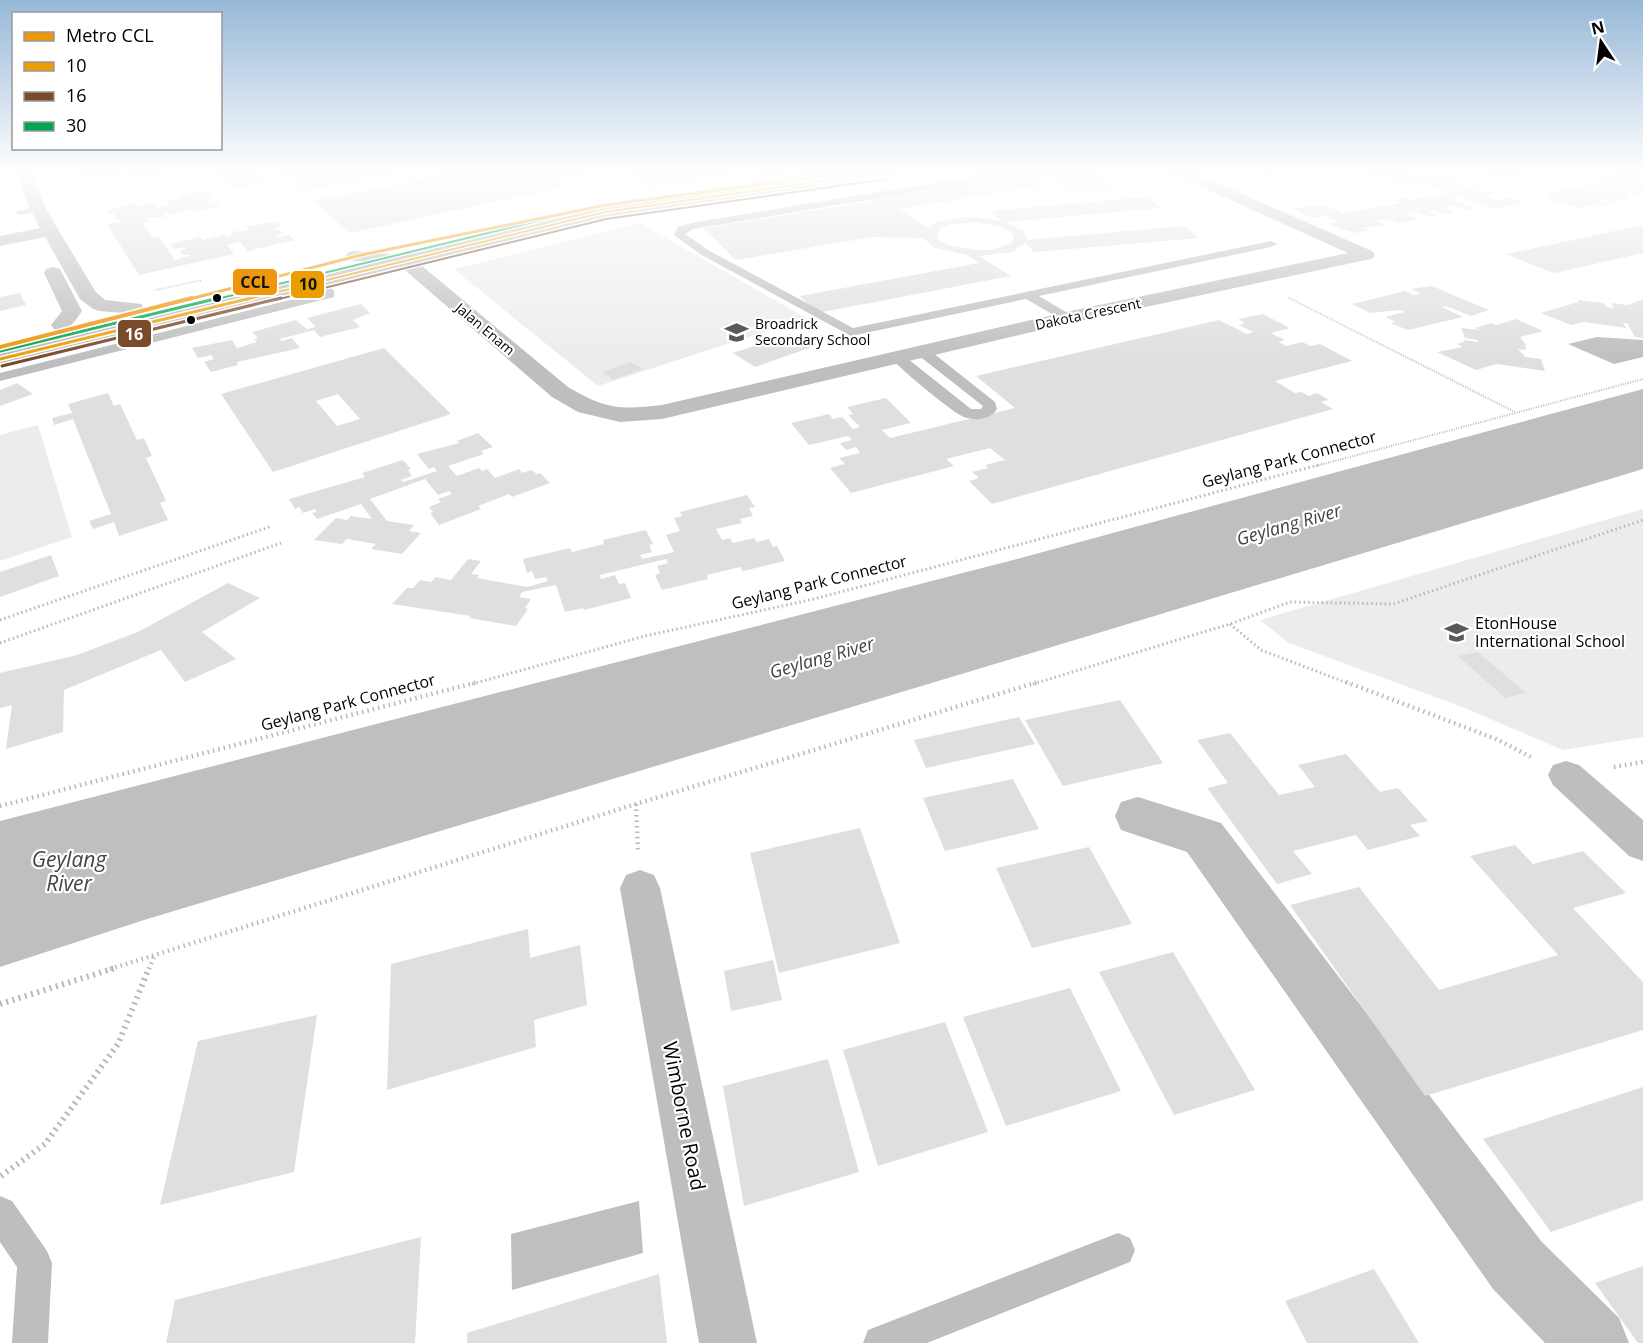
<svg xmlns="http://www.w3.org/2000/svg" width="1643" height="1343" font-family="'Open Sans',sans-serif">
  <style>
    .green { fill: #ececec }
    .water { fill: #bfbfbf }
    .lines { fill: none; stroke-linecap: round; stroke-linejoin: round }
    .canal { fill: #bfbfbf; fill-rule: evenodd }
    .building { fill: #dfdfdf; fill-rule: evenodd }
    .path-far3 { stroke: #b9b9b9; stroke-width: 2; stroke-dasharray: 1 1.5; stroke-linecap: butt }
    .path-far2 { stroke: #b9b9b9; stroke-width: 3; stroke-dasharray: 1.5 3; stroke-linecap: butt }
    .path-far1 { stroke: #b9b9b9; stroke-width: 4.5; stroke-dasharray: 1.5 4; stroke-linecap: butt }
    .path { stroke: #b9b9b9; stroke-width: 6; stroke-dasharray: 2 4.5; stroke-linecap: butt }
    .service { fill: #bebebe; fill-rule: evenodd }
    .minor { fill: #bebebe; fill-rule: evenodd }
    .secondary { fill: #b8b8b8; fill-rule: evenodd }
    .bus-1-far1-casing { stroke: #fff; stroke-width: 4.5 }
    .bus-1-casing { stroke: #fff; stroke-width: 6 }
    .bus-2-far1-casing { stroke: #fff; stroke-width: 4.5 }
    .bus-2-casing { stroke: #fff; stroke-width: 6 }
    .bus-3-far1-casing { stroke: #fff; stroke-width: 4.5 }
    .bus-3-casing { stroke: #fff; stroke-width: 6 }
    .bus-1-far1 { stroke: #eb9e00; stroke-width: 2 }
    .bus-1 { stroke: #eb9e00; stroke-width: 3 }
    .bus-2-far1 { stroke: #7a4b2a; stroke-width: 2 }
    .bus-2 { stroke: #7a4b2a; stroke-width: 3 }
    .bus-3-far1 { stroke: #00a651; stroke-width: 2 }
    .bus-3 { stroke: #00a651; stroke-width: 3 }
    .metro-1-far1-casing { stroke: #fff; stroke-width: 5 }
    .metro-1-casing { stroke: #fff; stroke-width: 7 }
    .metro-1-far1 { stroke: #ee960c; stroke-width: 3 }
    .metro-1 { stroke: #ee960c; stroke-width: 4 }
    .bus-dot { fill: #000; stroke: #fff; stroke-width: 2 }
    .labels { text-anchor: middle; stroke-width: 4.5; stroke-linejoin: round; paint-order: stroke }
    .far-street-label { font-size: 14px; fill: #000; stroke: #fff }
    .far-poi-label { font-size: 14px; fill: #000; stroke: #fff; text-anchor: start }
    .street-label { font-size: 16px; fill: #000; stroke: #fff }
    .poi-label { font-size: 16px; fill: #000; stroke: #fff; text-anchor: start }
    .water-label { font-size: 18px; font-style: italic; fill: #444; stroke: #fff }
    .near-street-label { font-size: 20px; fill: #000; stroke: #fff }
    .near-water-label { font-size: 21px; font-style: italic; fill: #444; stroke: #fff }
    .line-badge { stroke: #fff; stroke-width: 2 }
    .badge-label { font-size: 16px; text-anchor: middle; font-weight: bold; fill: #fff }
    .pale-badge-label { font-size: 16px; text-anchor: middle; font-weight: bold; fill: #111 }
  </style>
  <rect width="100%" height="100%" fill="#fff"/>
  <path class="green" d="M 631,172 L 731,172 L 713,179 L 647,189 Z
    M 1033,172 L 1086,172 L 1118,187 L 1076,194 Z
    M 640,223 L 806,318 L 598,386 L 454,269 Z
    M 38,425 L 72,537 L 0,561 L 0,435 Z
    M 1643,509 L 1643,737 L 1563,750 L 1462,707 L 1289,643 L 1260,620 Z"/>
  <path class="water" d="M 1597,337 L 1643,340 L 1643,357 L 1614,364 L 1568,344 Z
    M 1643,389 L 1643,469 L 144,920 L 0,967 L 0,821 L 1017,559 Z
    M 639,1201 L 643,1253 L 512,1290 L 511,1234 Z"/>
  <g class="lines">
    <path class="canal" d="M 1138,797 L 1221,823 L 1541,1241 L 1619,1318 L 1629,1343 L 1545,1343 L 1493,1289 L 1187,852 L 1121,830 L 1115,816 L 1121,802 Z"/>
  </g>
  <path class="building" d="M 84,172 L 112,172 L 115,176 L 86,181 L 84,177 L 94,175 L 86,175 Z
    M 139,172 L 161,172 L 161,173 L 135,178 L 132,174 Z
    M 215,172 L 251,172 L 263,183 L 232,189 Z
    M 283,172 L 396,172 L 396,173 L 305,191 Z
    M 457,172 L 586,173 L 551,181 L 562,187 L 350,233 L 314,201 Z
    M 1367,172 L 1400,172 L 1398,173 L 1409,177 L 1419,175 L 1429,179 L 1445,176 L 1456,179 L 1446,181 L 1479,188 L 1470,190 L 1476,192 L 1486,190 L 1497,194 L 1487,196 L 1500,200 L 1510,198 L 1524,203 L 1495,209 L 1461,196 L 1450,199 L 1474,208 L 1464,210 L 1453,205 L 1443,207 L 1455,212 L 1444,214 L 1432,210 L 1427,211 L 1439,215 L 1429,217 L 1417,212 L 1406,214 L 1419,219 L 1399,223 L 1387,219 L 1376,221 L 1388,225 L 1364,228 L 1370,230 L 1354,233 L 1327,224 L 1339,222 L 1324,216 L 1312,218 L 1293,208 L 1323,205 L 1343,213 L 1400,203 L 1393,200 L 1405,198 L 1412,200 L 1450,193 L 1423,183 L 1405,186 Z
    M 1480,172 L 1507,172 L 1517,175 L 1510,176 L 1500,173 L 1497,174 L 1502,175 L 1494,177 Z
    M 1638,172 L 1643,172 L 1643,193 L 1622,195 L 1632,198 L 1614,202 L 1604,199 L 1598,200 L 1608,204 L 1580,206 L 1586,208 L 1582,209 L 1548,199 L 1557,197 L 1545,193 L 1606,181 L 1600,179 Z
    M 1022,173 L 1045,185 L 900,209 L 927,227 L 939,221 L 956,218 L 976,217 L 1001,221 L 990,211 L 1146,197 L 1162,208 L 1004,222 L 1024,231 L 1027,240 L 1184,226 L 1200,238 L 1034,252 L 1025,243 L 1012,252 L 979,256 L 1011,276 L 817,313 L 800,296 L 979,263 L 967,255 L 935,248 L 923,238 L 872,237 L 736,260 L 703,228 L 873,201 L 868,197 ZM 975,222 L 1002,227 L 1011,232 L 1014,237 L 1012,243 L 992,250 L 977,250 L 948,245 L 939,240 L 937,235 L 940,229 L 948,225 Z
    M 209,190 L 212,194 L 203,198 L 210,197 L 214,201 L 207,202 L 217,202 L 221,206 L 194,212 L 192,209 L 170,215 L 168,213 L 163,214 L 165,217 L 147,218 L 149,221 L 142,223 L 154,238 L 159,237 L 175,260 L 192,255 L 183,255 L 179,251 L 186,249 L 185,247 L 173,249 L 170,244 L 200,237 L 203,240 L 225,234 L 227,236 L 234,235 L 231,232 L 249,230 L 246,227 L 266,223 L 277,222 L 281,226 L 271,231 L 279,229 L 284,234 L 276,235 L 278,237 L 289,235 L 295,240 L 248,251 L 240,242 L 227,245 L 234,254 L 139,275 L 107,224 L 125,220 L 117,220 L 114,215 L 119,213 L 109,214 L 106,210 L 136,203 L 138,206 L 154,203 L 158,208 L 170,205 L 167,200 L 181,198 L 179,195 Z
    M 1643,225 L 1643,253 L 1554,273 L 1506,254 Z
    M 1432,286 L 1489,310 L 1471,316 L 1446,306 L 1442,307 L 1463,317 L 1408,330 L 1390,323 L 1396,322 L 1385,317 L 1405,312 L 1400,310 L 1370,313 L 1352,304 L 1405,291 L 1414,295 L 1421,294 L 1411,289 Z
    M 20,293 L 26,305 L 0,311 L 0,297 Z
    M 1643,299 L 1643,338 L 1635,337 L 1627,323 L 1623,323 L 1626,328 L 1584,322 L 1571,325 L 1541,313 L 1578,302 L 1578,300 L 1604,303 L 1606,307 L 1614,308 L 1611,303 L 1628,305 Z
    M 361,304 L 370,313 L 353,320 L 360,327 L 320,337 L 314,330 L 280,339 L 281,341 L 292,338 L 300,348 L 237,362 L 238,365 L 211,372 L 204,362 L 214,359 L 211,355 L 198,358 L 192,348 L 232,340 L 237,348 L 257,342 L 254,339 L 258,338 L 252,332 L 296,320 L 307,329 L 316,327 L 307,318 Z
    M 1263,314 L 1290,328 L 1271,333 L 1285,340 L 1279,342 L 1286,346 L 1302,342 L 1311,346 L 1320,344 L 1352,361 L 1275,381 L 1295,393 L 1302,392 L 1309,396 L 1317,393 L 1329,400 L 1321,402 L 1333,409 L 992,504 L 969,481 L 979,478 L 972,472 L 988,468 L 985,465 L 1005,460 L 990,448 L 946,459 L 954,466 L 851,493 L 830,468 L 845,464 L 839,458 L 860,453 L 856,447 L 846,450 L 840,443 L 852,440 L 848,436 L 809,445 L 791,423 L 829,414 L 833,419 L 842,417 L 853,429 L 860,427 L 848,415 L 853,414 L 847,407 L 886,398 L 911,423 L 882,430 L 890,438 L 1015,408 L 976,376 L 1219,320 L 1247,334 L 1253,332 L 1239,325 L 1245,323 L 1238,319 Z
    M 1516,319 L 1543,331 L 1520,337 L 1527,346 L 1525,345 L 1526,350 L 1518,349 L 1525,357 L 1541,359 L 1545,371 L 1497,364 L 1476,370 L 1437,352 L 1463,347 L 1457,344 L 1464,342 L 1463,340 L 1478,342 L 1478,340 L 1465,338 L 1461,328 L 1480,330 L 1475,328 L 1491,323 L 1496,325 Z
    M 790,334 L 812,347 L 755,367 L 733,353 Z
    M 384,348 L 451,414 L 273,472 L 221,394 ZM 338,394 L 360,419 L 337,426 L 316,401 Z
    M 631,362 L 643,369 L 613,380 L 602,372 Z
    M 17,383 L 33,394 L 0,406 L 0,390 Z
    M 108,393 L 114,406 L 120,404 L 137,440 L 144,438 L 152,456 L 146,458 L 166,501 L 160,503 L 168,520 L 119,536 L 114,522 L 93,529 L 89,521 L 111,514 L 73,419 L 54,425 L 52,418 L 72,413 L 68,404 Z
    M 478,433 L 493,447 L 481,451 L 484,454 L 448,466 L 457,476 L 479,468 L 482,471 L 487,469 L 495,478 L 519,469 L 522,473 L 531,470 L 537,474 L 540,473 L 550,483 L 512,497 L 509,494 L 478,506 L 481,509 L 439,525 L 430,513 L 433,512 L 429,507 L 441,502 L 438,499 L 452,494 L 449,491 L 438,495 L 425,479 L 370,499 L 387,521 L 414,525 L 409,531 L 421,533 L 402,554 L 371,549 L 376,544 L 347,539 L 342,544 L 314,540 L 336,518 L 347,520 L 351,516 L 372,519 L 361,504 L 317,519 L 312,513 L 317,512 L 315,509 L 303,513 L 299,507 L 295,509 L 289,499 L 365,477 L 362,473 L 403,460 L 411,469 L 408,470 L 412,476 L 401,480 L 403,482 L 437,471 L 434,467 L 429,469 L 417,454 L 459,443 L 457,441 Z
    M 747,495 L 755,507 L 749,508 L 753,516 L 740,519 L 742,523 L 716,529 L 722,540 L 730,538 L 733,543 L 754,538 L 757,542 L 769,539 L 773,547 L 777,546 L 785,561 L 743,571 L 740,567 L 707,575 L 708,579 L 662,590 L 655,575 L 660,573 L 657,566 L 668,563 L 666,559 L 600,575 L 601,579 L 615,575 L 619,584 L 625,583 L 631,598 L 584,610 L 583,608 L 565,612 L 556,585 L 522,592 L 519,597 L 531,599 L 525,608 L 528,609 L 516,626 L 469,618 L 471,616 L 392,604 L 407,588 L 413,588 L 420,580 L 431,582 L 436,577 L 451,580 L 468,559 L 481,561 L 471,574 L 479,575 L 477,578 L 527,587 L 548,581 L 546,577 L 535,579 L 532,571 L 527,573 L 523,559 L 570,548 L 572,552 L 604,544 L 603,540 L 646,530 L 653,544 L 649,545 L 652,552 L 640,555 L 642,559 L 674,552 L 666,535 L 680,531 L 674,518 L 682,516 L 680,512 Z
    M 51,555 L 59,576 L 0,597 L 0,572 Z
    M 228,583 L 260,598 L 202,632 L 236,659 L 185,682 L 161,650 L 64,690 L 63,732 L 6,749 L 12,705 L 0,708 L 0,673 L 77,655 L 138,632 Z
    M 1478,652 L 1526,693 L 1505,698 L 1458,656 Z
    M 1120,700 L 1163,763 L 1063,786 L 1025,720 Z
    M 1019,717 L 1035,744 L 926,768 L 914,740 Z
    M 1230,733 L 1279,795 L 1315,787 L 1298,765 L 1346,754 L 1380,792 L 1398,788 L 1428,821 L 1410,825 L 1420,836 L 1368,850 L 1356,835 L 1293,851 L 1312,874 L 1277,884 L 1207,788 L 1228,783 L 1197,740 Z
    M 1013,779 L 1039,829 L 945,851 L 923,798 Z
    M 860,828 L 900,943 L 779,973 L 750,853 Z
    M 1515,845 L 1533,864 L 1583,851 L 1626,893 L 1573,908 L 1643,982 L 1643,1030 L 1425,1096 L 1290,905 L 1359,887 L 1439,990 L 1558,955 L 1470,856 Z
    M 1089,847 L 1132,924 L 1032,948 L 996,868 Z
    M 528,929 L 530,958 L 580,945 L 587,1005 L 534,1020 L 536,1047 L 387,1090 L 391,964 Z
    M 1173,952 L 1255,1090 L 1174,1115 L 1099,972 Z
    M 773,960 L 782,1000 L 731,1011 L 724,971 Z
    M 1070,988 L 1121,1091 L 1006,1126 L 963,1017 Z
    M 317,1015 L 294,1172 L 160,1205 L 198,1041 Z
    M 945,1022 L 988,1132 L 878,1166 L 843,1050 Z
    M 828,1059 L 859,1172 L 744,1206 L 723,1086 Z
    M 1643,1087 L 1643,1200 L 1551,1232 L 1483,1139 Z
    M 421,1237 L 415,1343 L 166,1343 L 175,1300 Z
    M 1643,1266 L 1643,1343 L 1638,1343 L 1595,1283 Z
    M 1374,1269 L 1419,1343 L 1307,1343 L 1285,1301 Z
    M 659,1274 L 667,1343 L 467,1343 L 467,1333 Z"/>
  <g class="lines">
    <path class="path-far3" d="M 156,290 L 202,280
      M 1289,298 L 1515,412
      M 1316,466 L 1643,379"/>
    <path class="path-far2" d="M 0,620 L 272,526
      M 1230,624 L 1261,650 L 1350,684
      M 0,643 L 281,543
      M 472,684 L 645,636 L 814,599 L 1322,464
      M 1033,684 L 1230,624 L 1290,602 L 1393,604 L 1643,520"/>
    <path class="path-far1" d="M 1346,682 L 1496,739 L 1533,758
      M 1614,767 L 1643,762
      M 636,804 L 638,851
      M 0,806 L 478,682
      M 110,969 L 636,804 L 1038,682
      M 149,969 L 155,954"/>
    <path class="path" d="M 0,1004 L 115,968
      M 1,1176 L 45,1144 L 118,1044 L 149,968"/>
    <path class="service" d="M 1000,172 L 1022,172 L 1017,175 L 693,229 L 685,234 L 708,250 L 853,328 L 1271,241 L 1277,244 L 1271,247 L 1039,296 L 1071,315 L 1072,318 L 1066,322 L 1026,299 L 851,336 L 700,254 L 674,235 L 678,227 L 691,223 Z
      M 38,206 L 42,207 L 42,211 L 20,215 L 15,212 Z
      M 319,277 L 323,278 L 334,291 L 334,297 L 0,381 L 0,373 L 322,292 L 313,281 Z
      M 923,348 L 928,349 L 995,402 L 997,409 C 990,420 976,421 964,417 C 953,413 899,368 891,358 L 898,354 L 903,355 L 971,409 L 981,409 L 983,406 L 918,355 L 916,352 Z
      M 0,1196 L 12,1201 L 47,1251 L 52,1263 L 48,1343 L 12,1343 L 17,1267 L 0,1242 Z
      M 1118,1233 L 1130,1238 L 1135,1250 L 1130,1262 L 927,1343 L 863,1343 L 868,1330 Z"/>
    <path class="minor" d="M 16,172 L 30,172 L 46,209 L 95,291 L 105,300 L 141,304 L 144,308 L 141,312 L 134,314 L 100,311 L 93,309 L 80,299 L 45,237 L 0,246 L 0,236 L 40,228 L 30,209 Z
      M 760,172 L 776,172 L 792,187 L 789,190 L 779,190 Z
      M 1173,172 L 1192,172 L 1372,251 L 1375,255 L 1372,259 L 1366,260 L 1066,324 L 662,419 L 620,422 L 578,412 L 552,397 L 399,265 L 355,261 L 349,260 L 346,256 L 349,252 L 355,251 L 410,256 L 568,387 C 605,409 620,410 662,405 L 1066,312 L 1348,253 L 1175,175 Z
      M 53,267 L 60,269 L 62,273 L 82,311 C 74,322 69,333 54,329 L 51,325 L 62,311 L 44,273 L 46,269 Z
      M 1566,761 L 1579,765 L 1643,820 L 1643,861 L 1629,856 L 1553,785 L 1548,775 L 1553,765 Z
      M 640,870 L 654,875 L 660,888 L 757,1343 L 699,1343 L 620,888 L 626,875 Z"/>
    <path class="secondary" d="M 855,172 L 893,172 L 886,176 L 605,217 L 0,365 L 0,353 L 605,207 Z"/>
    <defs>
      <path id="bus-1-far1" d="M 245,300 L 605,212 L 886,172"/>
      <path id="bus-1" d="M 0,359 L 251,298"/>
      <path id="bus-2-far1" d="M 275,300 L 606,219 L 887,179"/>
      <path id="bus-2" d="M 2,366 L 281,298"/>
      <path id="bus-3-far1" d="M 213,300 L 603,205 L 833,172"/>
      <path id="bus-3" d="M 0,351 L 219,298"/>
    </defs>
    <use href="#bus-1-far1" class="bus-1-far1-casing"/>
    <use href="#bus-1" class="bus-1-casing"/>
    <use href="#bus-2-far1" class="bus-2-far1-casing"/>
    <use href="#bus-2" class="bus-2-casing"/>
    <use href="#bus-3-far1" class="bus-3-far1-casing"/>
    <use href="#bus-3" class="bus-3-casing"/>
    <use href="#bus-1-far1" class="bus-1-far1"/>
    <use href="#bus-1" class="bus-1"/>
    <use href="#bus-2-far1" class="bus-2-far1"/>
    <use href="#bus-2" class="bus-2"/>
    <use href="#bus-3-far1" class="bus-3-far1"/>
    <use href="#bus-3" class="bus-3"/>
    <defs>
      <path id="metro-1-far1" d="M 186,300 L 361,255 L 606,205 L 855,172"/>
      <path id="metro-1" d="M 0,347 L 192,298"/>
    </defs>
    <use href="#metro-1-far1" class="metro-1-far1-casing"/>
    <use href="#metro-1" class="metro-1-casing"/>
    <use href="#metro-1-far1" class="metro-1-far1"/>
    <use href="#metro-1" class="metro-1"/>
  </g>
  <linearGradient id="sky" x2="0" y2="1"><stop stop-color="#97b8d8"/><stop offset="0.48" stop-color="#fff"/><stop offset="1" stop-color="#fff" stop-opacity="0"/></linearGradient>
  <rect width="1643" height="360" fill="url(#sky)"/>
  <defs>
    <symbol id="school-bare" viewBox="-9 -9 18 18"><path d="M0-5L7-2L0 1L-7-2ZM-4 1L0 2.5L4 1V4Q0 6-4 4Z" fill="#595959" stroke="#fff" stroke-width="2.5" paint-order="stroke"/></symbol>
  </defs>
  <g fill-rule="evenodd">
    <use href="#school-bare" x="720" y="316" width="33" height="33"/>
    <use href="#school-bare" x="1440" y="616" width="33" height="33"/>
  </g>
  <g class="bus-dot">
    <circle cx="217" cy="298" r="5"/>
    <circle cx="191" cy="320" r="5"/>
  </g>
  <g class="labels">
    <g class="far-street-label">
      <text transform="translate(1088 314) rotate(-12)" y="5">Dakota Crescent</text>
      <text transform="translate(485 329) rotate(40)" y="5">Jalan Enam</text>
    </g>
    <g class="far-poi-label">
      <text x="755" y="329">Broadrick<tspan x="755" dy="16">Secondary School</tspan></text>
    </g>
    <g class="street-label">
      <text transform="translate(1289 459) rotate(-15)" y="6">Geylang Park Connector</text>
      <text transform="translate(819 582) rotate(-14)" y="6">Geylang Park Connector</text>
      <text transform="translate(348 702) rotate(-15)" y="6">Geylang Park Connector</text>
    </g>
    <g class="poi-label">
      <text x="1475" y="629">EtonHouse<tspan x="1475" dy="18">International School</tspan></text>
    </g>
    <g class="water-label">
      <text transform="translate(1289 525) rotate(-16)" y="6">Geylang River</text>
      <text transform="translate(822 658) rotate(-16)" y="6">Geylang River</text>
    </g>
    <g class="near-street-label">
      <text transform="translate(684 1116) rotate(79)" y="7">Wimborne Road</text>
    </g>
    <g class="near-water-label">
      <text x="69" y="867">Geylang<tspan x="69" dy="24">River</tspan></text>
    </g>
  </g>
  <g class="line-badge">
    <rect x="232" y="268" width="46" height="28" rx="6" fill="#ee960c"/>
    <rect x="290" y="270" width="35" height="29" rx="6" fill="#eb9e00"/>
    <rect x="117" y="319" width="35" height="29" rx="6" fill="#7a4b2a"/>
  </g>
  <g class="badge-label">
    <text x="134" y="340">16</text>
  </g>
  <g class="pale-badge-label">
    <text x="255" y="288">CCL</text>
    <text x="308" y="290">10</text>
  </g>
  <rect x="12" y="12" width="210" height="138" fill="#ffffff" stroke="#999999" stroke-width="1.5"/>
  <rect x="24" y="32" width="30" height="9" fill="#ee960c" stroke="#999999" stroke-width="1.5"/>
  <text x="66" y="42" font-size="18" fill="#000000">Metro CCL</text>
  <rect x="24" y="62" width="30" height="9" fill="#eb9e00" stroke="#999999" stroke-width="1.5"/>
  <text x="66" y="72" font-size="18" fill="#000000">10</text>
  <rect x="24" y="92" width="30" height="9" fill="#7a4b2a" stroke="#999999" stroke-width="1.5"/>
  <text x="66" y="102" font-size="18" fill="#000000">16</text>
  <rect x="24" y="122" width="30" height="9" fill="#00a651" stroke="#999999" stroke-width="1.5"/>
  <text x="66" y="132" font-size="18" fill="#000000">30</text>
  <g transform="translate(1601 42) rotate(347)" stroke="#ffffff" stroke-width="4.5" paint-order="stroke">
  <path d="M0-4.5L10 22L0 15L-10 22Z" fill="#000000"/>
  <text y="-9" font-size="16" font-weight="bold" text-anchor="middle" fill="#000000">N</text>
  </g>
</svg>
